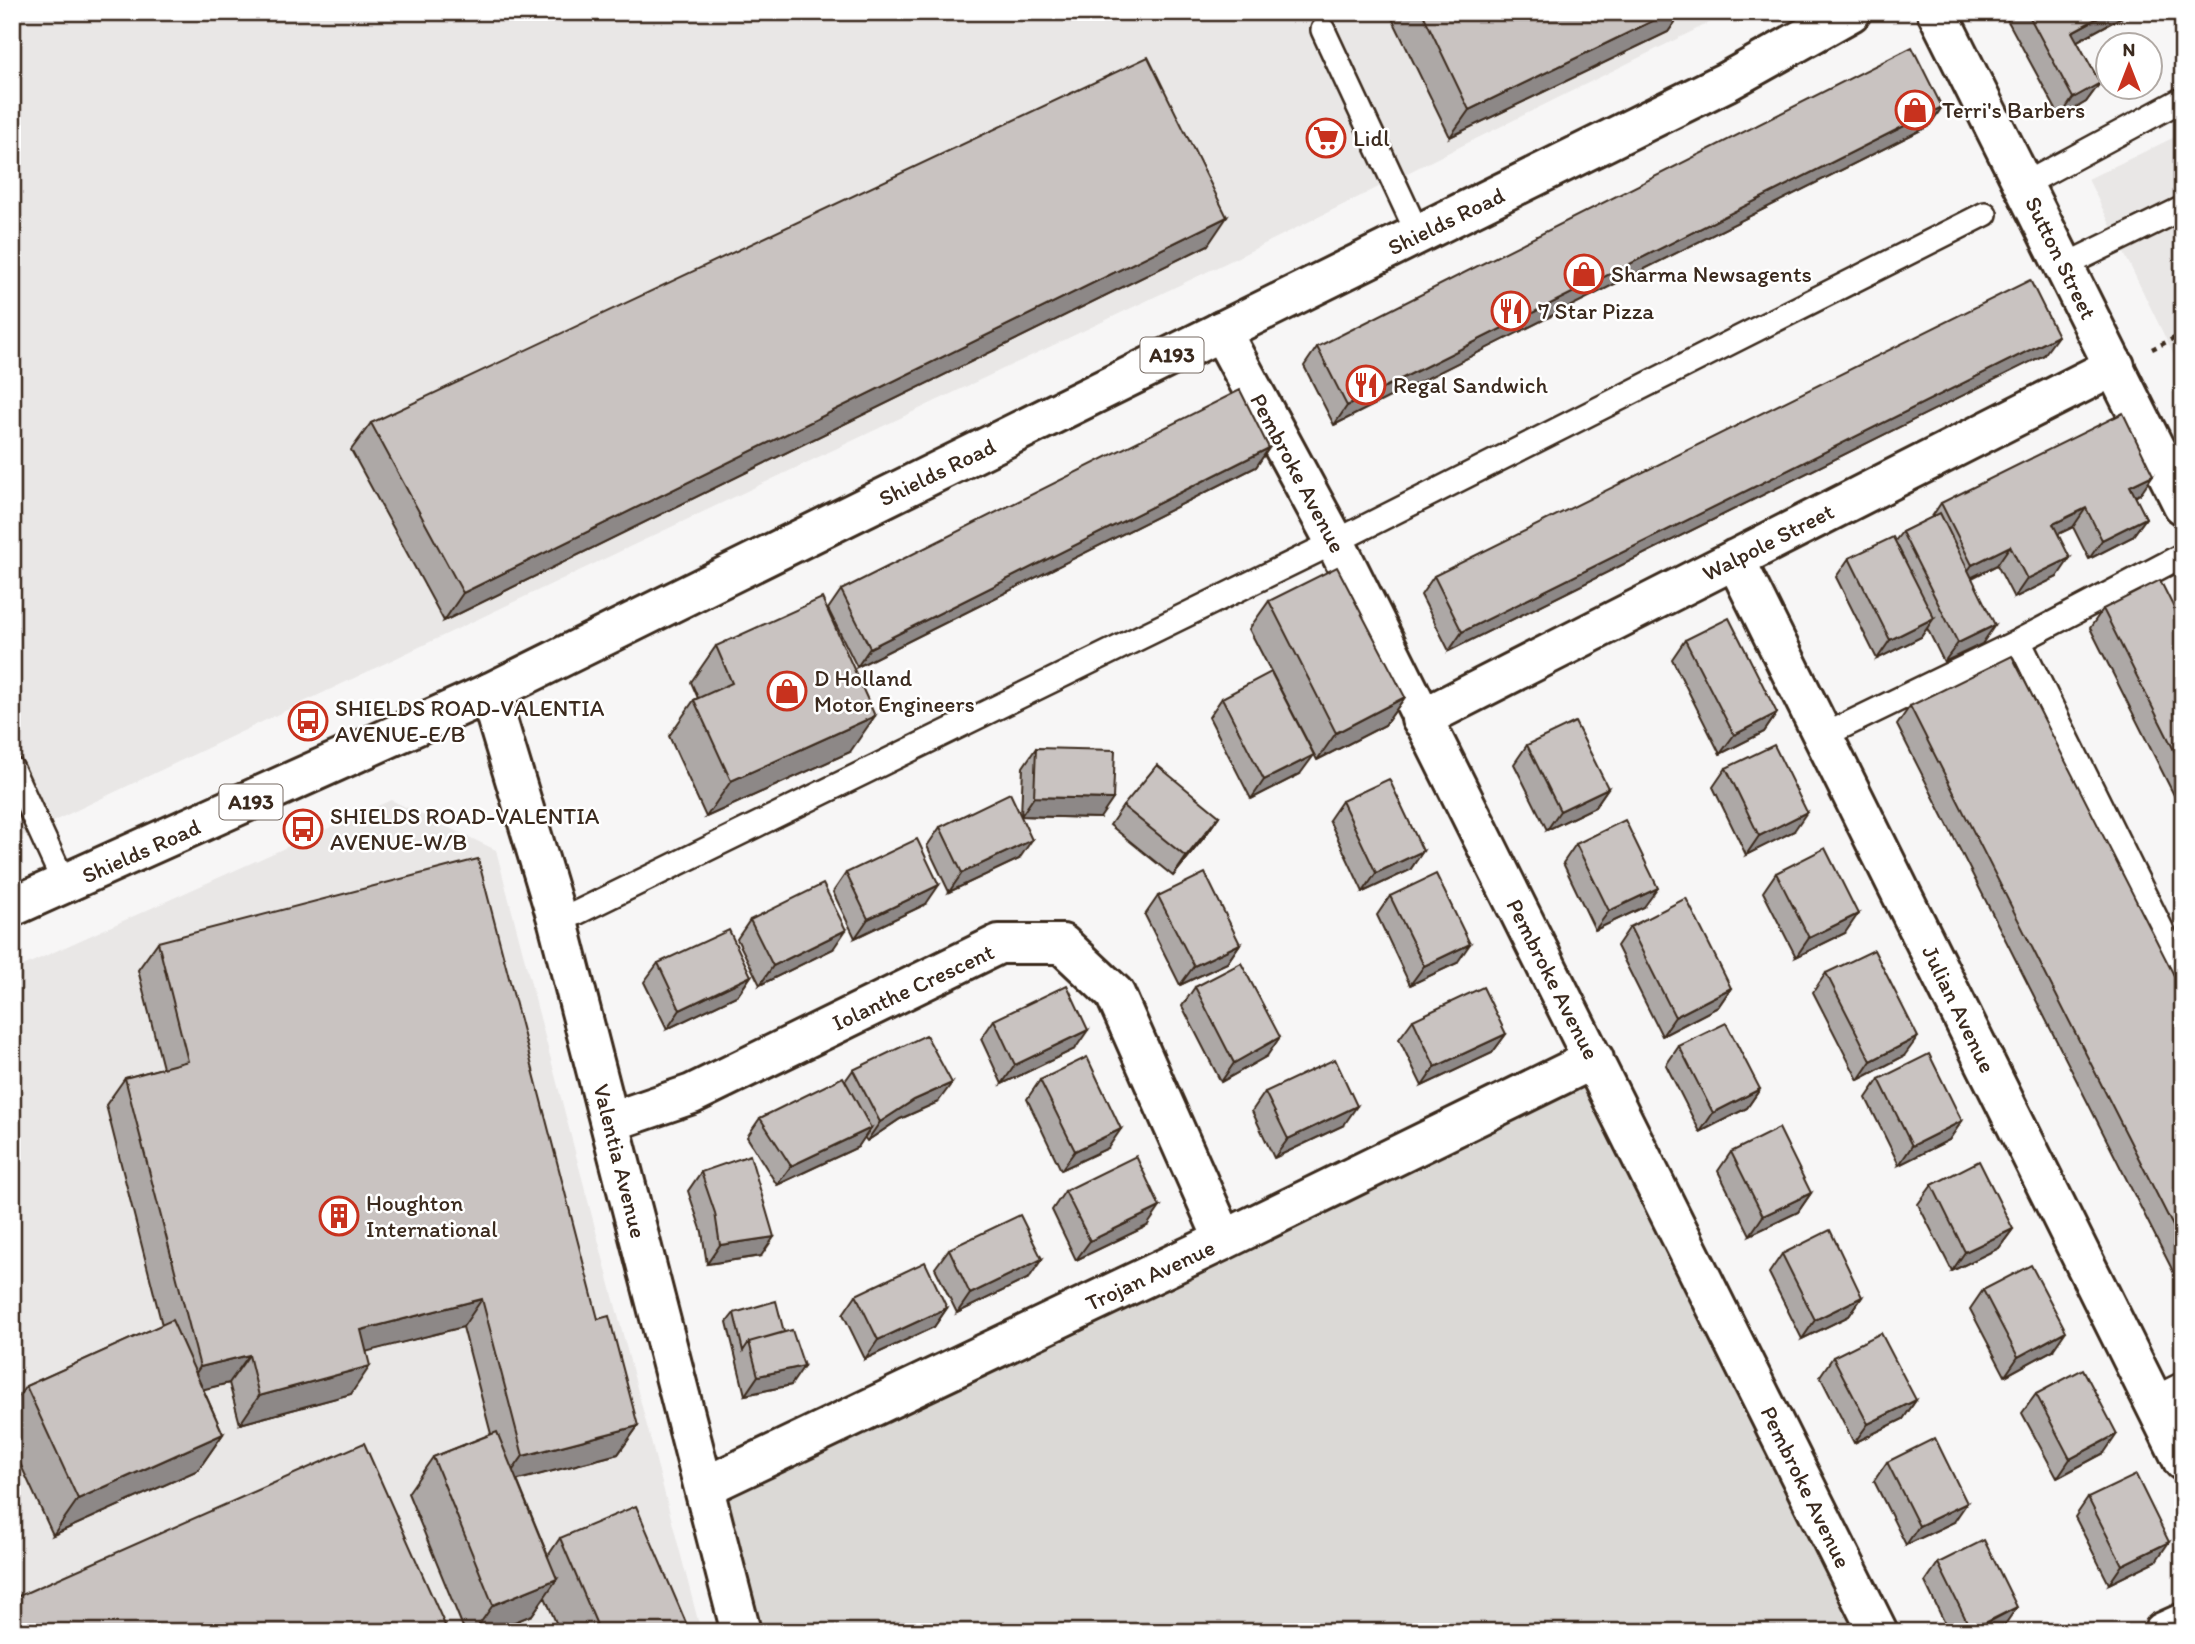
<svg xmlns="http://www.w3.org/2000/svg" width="2195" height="1644" font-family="Itim,sans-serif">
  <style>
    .built { fill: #e9e7e6 }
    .green { fill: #dbd9d6; stroke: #8b827a; stroke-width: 2 }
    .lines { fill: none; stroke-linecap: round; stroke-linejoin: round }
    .lane-casing { stroke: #3b2a1e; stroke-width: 28 }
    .street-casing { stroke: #3b2a1e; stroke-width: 44 }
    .secondary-casing { stroke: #3b2a1e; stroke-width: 44 }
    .primary-casing { stroke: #3b2a1e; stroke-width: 44 }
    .path { stroke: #3b2a1e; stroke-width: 4.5; stroke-dasharray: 5 5; stroke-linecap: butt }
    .lane { stroke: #fff; stroke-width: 23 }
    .street { stroke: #fff; stroke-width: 38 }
    .secondary { stroke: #fff; stroke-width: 38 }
    .primary { stroke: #fff; stroke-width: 38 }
    .wall { fill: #ada8a6; stroke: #3b2a1e; stroke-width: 2 }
    .shaded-wall { fill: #8d8887; stroke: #3b2a1e; stroke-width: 2 }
    .building { fill: #c9c3c1; stroke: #3b2a1e; stroke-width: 2 }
    .labels { text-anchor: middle; stroke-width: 5; stroke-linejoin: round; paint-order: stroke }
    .shield { fill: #fff; stroke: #766a62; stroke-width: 2 }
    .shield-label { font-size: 21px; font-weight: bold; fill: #3b2a1e }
    .poi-label { font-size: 23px; fill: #3b2a1e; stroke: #fff; text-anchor: start }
    .street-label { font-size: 23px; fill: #3b2a1e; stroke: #fff }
  </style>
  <rect width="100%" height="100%" fill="#f7f6f6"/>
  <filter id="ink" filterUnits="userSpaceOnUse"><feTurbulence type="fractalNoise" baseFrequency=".0143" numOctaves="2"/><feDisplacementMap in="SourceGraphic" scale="14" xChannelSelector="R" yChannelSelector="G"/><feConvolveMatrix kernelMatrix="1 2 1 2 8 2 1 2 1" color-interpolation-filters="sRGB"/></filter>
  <g filter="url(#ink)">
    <path class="built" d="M 12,12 L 1721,12 L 1723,16 L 1232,260 L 12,841 Z
      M 2183,133 L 2183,374 L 2088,179 Z
      M 391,800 L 496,850 L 701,1632 L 12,1632 L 12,971 Z"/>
    <path class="green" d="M 1589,1080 L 1865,1632 L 751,1632 L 710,1503 Z"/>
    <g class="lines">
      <defs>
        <path id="lane" d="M 1323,30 L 1418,234
          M 2025,184 L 2183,99
          M 2064,266 L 2183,208
          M 2019,641 L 2183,973
          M 1825,735 L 2019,641 L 2183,555
          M 12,769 L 65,885
          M 558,922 L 1335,542 L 1985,214
          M 2151,1400 L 2183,1384"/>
        <path id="street" d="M 1221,331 L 1335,542 L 1878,1632
          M 1735,559 L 2183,1461
          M 489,693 L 558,922 L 741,1632
          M 1421,719 L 2115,366
          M 610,1122 L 692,1094 L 999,944 L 1062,944 L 1115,994 L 1224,1240
          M 704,1487 L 1224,1240 L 1594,1059
          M 2163,1632 L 2183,1623"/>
        <path id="secondary" d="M 1937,12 L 2183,505"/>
        <path id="primary" d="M 12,907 L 489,693 L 1726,82 L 1851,12"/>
      </defs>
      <use href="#lane" class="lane-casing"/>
      <use href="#street" class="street-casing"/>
      <use href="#secondary" class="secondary-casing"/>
      <use href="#primary" class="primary-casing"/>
      <path class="path" d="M 2152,349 L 2183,334"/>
      <use href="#lane" class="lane"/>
      <use href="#street" class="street"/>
      <use href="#secondary" class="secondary"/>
      <use href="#primary" class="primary"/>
    </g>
    <path class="wall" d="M 1389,12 L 1682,12 L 1668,32 L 1450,137 Z
      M 2003,12 L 2131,12 L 2077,41 L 2100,83 L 2086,102 L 2060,117 Z
      M 1942,107 L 1929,126 L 1334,425 L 1304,366 L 1317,347 Z
      M 1208,245 L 444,621 L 351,450 L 371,423 Z
      M 2044,355 L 1449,651 L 1421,595 L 1434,576 Z
      M 1269,448 L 1256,467 L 857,667 L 828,609 L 841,590 Z
      M 2140,494 L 2135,497 L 2146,518 L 2132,537 L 2089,559 L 2073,527 L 2058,534 L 2057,577 L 2014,598 L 1997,565 L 1972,578 L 1982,644 L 1944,662 L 1927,628 L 1921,637 L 1877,659 L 1836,577 L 1849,558 L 1895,541 L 1902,532 L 1931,518 L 1941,503 Z
      M 1269,601 L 1405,697 L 1385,725 L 1317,760 L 1249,629 Z
      M 2103,609 L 2183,626 L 2183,813 L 2090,628 Z
      M 1685,640 L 1777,713 L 1764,732 L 1720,754 L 1672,659 Z
      M 716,646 L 850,752 L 706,817 L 669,736 L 694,700 L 698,698 L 691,682 Z
      M 1222,698 L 1300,774 L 1251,799 L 1209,717 Z
      M 1910,706 L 2183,993 L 2183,1291 L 1897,725 Z
      M 1527,745 L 1608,788 L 1595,807 L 1547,830 L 1514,764 Z
      M 1036,748 L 1100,818 L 1021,816 L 1023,767 Z
      M 1726,768 L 1794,831 L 1746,855 L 1713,787 Z
      M 1342,801 L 1423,851 L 1410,870 L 1363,892 L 1329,820 Z
      M 1123,806 L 1219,816 L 1206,835 L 1173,876 L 1110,825 Z
      M 940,827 L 1019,859 L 949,892 L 927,846 Z
      M 1576,844 L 1644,907 L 1595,930 L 1563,863 Z
      M 846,873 L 926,904 L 855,938 L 833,892 Z
      M 1776,873 L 1845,933 L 1796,957 L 1763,892 Z
      M 1158,896 L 1240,944 L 1227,963 L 1180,985 L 1145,915 Z
      M 1390,896 L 1457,963 L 1410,985 L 1377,915 Z
      M 750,920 L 833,949 L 760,985 L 737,939 Z
      M 1630,927 L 1731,988 L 1718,1007 L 1662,1036 L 1617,946 Z
      M 158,942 L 598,1319 L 638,1426 L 618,1454 L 517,1480 L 548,1556 L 560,1538 L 690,1632 L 560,1632 L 545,1597 L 532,1615 L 490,1632 L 465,1632 L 408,1493 L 433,1457 L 491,1434 L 463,1327 L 367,1351 L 351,1394 L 240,1424 L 229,1383 L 203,1389 L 223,1434 L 198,1470 L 53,1535 L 12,1446 L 12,1405 L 26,1386 L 162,1325 L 106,1105 L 125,1078 L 163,1068 L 138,970 Z
      M 658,963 L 751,976 L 738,995 L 667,1029 L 644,982 Z
      M 1826,973 L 1904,1056 L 1858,1080 L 1813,992 Z
      M 1195,987 L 1267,1056 L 1221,1082 L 1182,1006 Z
      M 994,1020 L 1075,1049 L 1002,1084 L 981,1039 Z
      M 1413,1020 L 1506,1034 L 1492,1053 L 1422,1086 L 1399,1039 Z
      M 1679,1046 L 1760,1089 L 1747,1108 L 1700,1132 L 1666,1065 Z
      M 853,1070 L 938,1102 L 900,1119 L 867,1141 L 864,1137 L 858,1147 L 777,1185 L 747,1137 L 760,1118 L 845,1081 Z
      M 1879,1079 L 1962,1121 L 1949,1140 L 1899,1165 L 1866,1098 Z
      M 1040,1080 L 1108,1148 L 1061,1170 L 1027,1099 Z
      M 1265,1092 L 1344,1125 L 1274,1158 L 1252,1111 Z
      M 1731,1152 L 1811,1193 L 1798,1212 L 1750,1235 L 1718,1171 Z
      M 701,1172 L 761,1256 L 707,1264 L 702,1232 L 688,1191 Z
      M 1932,1185 L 2013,1229 L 1999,1248 L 1952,1271 L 1918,1204 Z
      M 1065,1191 L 1147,1226 L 1076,1260 L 1052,1210 Z
      M 949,1249 L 1029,1278 L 957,1313 L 935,1268 Z
      M 1782,1254 L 1862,1297 L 1849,1316 L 1802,1339 L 1769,1273 Z
      M 1983,1290 L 2053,1350 L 2005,1376 L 1970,1309 Z
      M 856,1295 L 947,1308 L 934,1327 L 865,1359 L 843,1314 Z
      M 734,1313 L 791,1385 L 745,1395 L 727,1322 Z
      M 1833,1357 L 1916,1400 L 1903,1419 L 1854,1443 L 1820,1376 Z
      M 2036,1394 L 2104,1453 L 2057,1478 L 2022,1413 Z
      M 1887,1462 L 1954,1522 L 1906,1545 L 1874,1481 Z
      M 2088,1498 L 2156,1561 L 2109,1584 L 2075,1517 Z
      M 1938,1563 L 2004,1626 L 1992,1632 L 1949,1632 L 1925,1582 Z"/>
    <path class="shaded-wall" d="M 1671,12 L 1682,12 L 1668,32 L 1450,137 L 1469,110 Z
      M 2109,12 L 2131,12 L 2059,51 L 2072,32 Z
      M 2100,83 L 2086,102 L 2060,117 L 2073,98 Z
      M 1942,107 L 1929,126 L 1334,425 L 1347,406 Z
      M 1227,217 L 1208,245 L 444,621 L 463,593 Z
      M 2058,336 L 2044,355 L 1449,651 L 1462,632 Z
      M 1269,448 L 1256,467 L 857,667 L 870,648 Z
      M 2153,475 L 2140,494 L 2117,505 L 2130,486 Z
      M 2086,508 L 2073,527 L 2040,543 L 2053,524 Z
      M 2146,518 L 2132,537 L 2089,559 L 2102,540 Z
      M 2010,546 L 1997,565 L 1958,584 L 1972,565 Z
      M 2070,558 L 2057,577 L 2014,598 L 2027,579 Z
      M 1934,618 L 1921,637 L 1877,659 L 1890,640 Z
      M 1995,625 L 1982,644 L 1944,662 L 1958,643 Z
      M 1405,697 L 1385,725 L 1317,760 L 1336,733 Z
      M 1777,713 L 1764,732 L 1720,754 L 1734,735 Z
      M 875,716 L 850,752 L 706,817 L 731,781 Z
      M 1314,755 L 1300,774 L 1251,799 L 1264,780 Z
      M 1608,788 L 1595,807 L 1547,830 L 1560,811 Z
      M 1034,797 L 1113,799 L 1100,818 L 1021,816 Z
      M 1807,812 L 1794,831 L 1746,855 L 1759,836 Z
      M 1219,816 L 1206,835 L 1173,876 L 1186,857 Z
      M 1032,840 L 1019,859 L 949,892 L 962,873 Z
      M 1423,851 L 1410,870 L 1363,892 L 1376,873 Z
      M 939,885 L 926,904 L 855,938 L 868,919 Z
      M 1658,888 L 1644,907 L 1595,930 L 1609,911 Z
      M 1858,914 L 1845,933 L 1796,957 L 1809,938 Z
      M 846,930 L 833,949 L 760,985 L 773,966 Z
      M 1240,944 L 1227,963 L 1180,985 L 1194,966 Z
      M 1470,944 L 1457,963 L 1410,985 L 1424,966 Z
      M 751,976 L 738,995 L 667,1029 L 680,1010 Z
      M 1731,988 L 1718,1007 L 1662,1036 L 1675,1017 Z
      M 1088,1030 L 1075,1049 L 1002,1084 L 1015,1065 Z
      M 1506,1034 L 1492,1053 L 1422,1086 L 1435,1067 Z
      M 1280,1037 L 1267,1056 L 1221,1082 L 1234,1063 Z
      M 1918,1037 L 1904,1056 L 1858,1080 L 1871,1061 Z
      M 952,1083 L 938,1102 L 900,1119 L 867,1141 L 880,1122 L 914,1100 Z
      M 1760,1089 L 1747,1108 L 1700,1132 L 1713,1113 Z
      M 1357,1106 L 1344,1125 L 1274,1158 L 1288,1139 Z
      M 1962,1121 L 1949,1140 L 1899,1165 L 1912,1146 Z
      M 871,1128 L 858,1147 L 777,1185 L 791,1166 Z
      M 1121,1129 L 1108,1148 L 1061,1170 L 1075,1151 Z
      M 1811,1193 L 1798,1212 L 1750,1235 L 1763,1216 Z
      M 1160,1207 L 1147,1226 L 1076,1260 L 1090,1241 Z
      M 2013,1229 L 1999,1248 L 1952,1271 L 1965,1252 Z
      M 774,1237 L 761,1256 L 707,1264 L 720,1245 Z
      M 1042,1259 L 1029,1278 L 957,1313 L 970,1294 Z
      M 1862,1297 L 1849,1316 L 1802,1339 L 1815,1320 Z
      M 482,1299 L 463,1327 L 342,1358 L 361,1330 Z
      M 947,1308 L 934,1327 L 865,1359 L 878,1340 Z
      M 2066,1331 L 2053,1350 L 2005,1376 L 2018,1357 Z
      M 249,1355 L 229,1383 L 181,1395 L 200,1367 Z
      M 370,1366 L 351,1394 L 240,1424 L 259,1396 Z
      M 804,1366 L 791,1385 L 745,1395 L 758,1376 Z
      M 1916,1400 L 1903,1419 L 1854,1443 L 1868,1424 Z
      M 638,1426 L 618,1454 L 503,1484 L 523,1456 Z
      M 223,1434 L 198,1470 L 53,1535 L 78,1499 Z
      M 2117,1434 L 2104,1453 L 2057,1478 L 2070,1459 Z
      M 1967,1503 L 1954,1522 L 1906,1545 L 1919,1526 Z
      M 2169,1542 L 2156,1561 L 2109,1584 L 2122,1565 Z
      M 557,1579 L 532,1615 L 490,1632 L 474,1632 L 493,1605 Z
      M 2017,1607 L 2004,1626 L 1992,1632 L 1970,1632 Z"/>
    <path class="building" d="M 1422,12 L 1671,12 L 1469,110 Z
      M 2027,12 L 2109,12 L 2072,32 L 2100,83 L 2073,98 Z
      M 1912,47 L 1942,107 L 1347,406 L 1317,347 Z
      M 1148,57 L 1227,217 L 463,593 L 371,423 Z
      M 2030,280 L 2058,336 L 1462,632 L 1434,576 Z
      M 1240,390 L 1269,448 L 870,648 L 841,590 Z
      M 2123,413 L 2153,475 L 2130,486 L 2146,518 L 2102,540 L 2086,508 L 2053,524 L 2070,558 L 2027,579 L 2010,546 L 1972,565 L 1941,503 Z
      M 1940,513 L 1995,625 L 1958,643 L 1902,532 Z
      M 1893,537 L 1934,618 L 1890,640 L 1849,558 Z
      M 1337,567 L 1405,697 L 1336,733 L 1269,601 Z
      M 2160,580 L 2183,626 L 2183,768 L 2103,609 Z
      M 822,598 L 875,716 L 731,781 L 694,700 L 732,683 L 716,646 Z
      M 1729,618 L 1777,713 L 1734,735 L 1685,640 Z
      M 2012,656 L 2183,993 L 2183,1246 L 1910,706 Z
      M 1271,672 L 1314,755 L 1264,780 L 1222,698 Z
      M 1575,722 L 1608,788 L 1560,811 L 1527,745 Z
      M 1774,745 L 1807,812 L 1759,836 L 1726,768 Z
      M 1036,748 L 1115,750 L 1113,799 L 1034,797 Z
      M 1157,765 L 1219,816 L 1186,857 L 1123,806 Z
      M 1389,779 L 1423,851 L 1376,873 L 1342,801 Z
      M 1010,793 L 1032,840 L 962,873 L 940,827 Z
      M 1625,820 L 1658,888 L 1609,911 L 1576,844 Z
      M 917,839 L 939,885 L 868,919 L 846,873 Z
      M 1825,848 L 1858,914 L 1809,938 L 1776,873 Z
      M 478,859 L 598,1319 L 609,1316 L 638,1426 L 523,1456 L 482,1299 L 361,1330 L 370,1366 L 259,1396 L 249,1355 L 200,1367 L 125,1078 L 188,1061 L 158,942 Z
      M 1205,873 L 1240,944 L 1194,966 L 1158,896 Z
      M 1436,874 L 1470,944 L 1424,966 L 1390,896 Z
      M 823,884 L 846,930 L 773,966 L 750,920 Z
      M 1686,898 L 1731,988 L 1675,1017 L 1630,927 Z
      M 729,930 L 751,976 L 680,1010 L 658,963 Z
      M 1874,950 L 1918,1037 L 1871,1061 L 1826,973 Z
      M 1241,963 L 1280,1037 L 1234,1063 L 1195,987 Z
      M 1067,985 L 1088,1030 L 1015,1065 L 994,1020 Z
      M 1483,987 L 1506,1034 L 1435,1067 L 1413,1020 Z
      M 1726,1023 L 1760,1089 L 1713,1113 L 1679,1046 Z
      M 926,1035 L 952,1083 L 914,1100 L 880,1122 L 853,1070 Z
      M 1929,1054 L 1962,1121 L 1912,1146 L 1879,1079 Z
      M 1087,1057 L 1121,1129 L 1075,1151 L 1040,1080 Z
      M 1335,1059 L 1357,1106 L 1288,1139 L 1265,1092 Z
      M 843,1077 L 871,1128 L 791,1166 L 760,1118 Z
      M 1779,1128 L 1811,1193 L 1763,1216 L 1731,1152 Z
      M 750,1155 L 774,1237 L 720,1245 L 715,1213 L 701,1172 Z
      M 1136,1156 L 1160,1207 L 1090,1241 L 1065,1191 Z
      M 1979,1161 L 2013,1229 L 1965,1252 L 1932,1185 Z
      M 1020,1215 L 1042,1259 L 970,1294 L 949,1249 Z
      M 1830,1230 L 1862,1297 L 1815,1320 L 1782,1254 Z
      M 925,1262 L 947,1308 L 878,1340 L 856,1295 Z
      M 2031,1265 L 2066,1331 L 2018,1357 L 1983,1290 Z
      M 776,1301 L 784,1332 L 749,1342 L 743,1351 L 734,1313 Z
      M 172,1320 L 223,1434 L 78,1499 L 26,1386 Z
      M 792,1330 L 804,1366 L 758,1376 L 749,1342 Z
      M 1881,1333 L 1916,1400 L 1868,1424 L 1833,1357 Z
      M 2083,1369 L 2117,1434 L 2070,1459 L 2036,1394 Z
      M 497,1432 L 557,1579 L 493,1605 L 433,1457 Z
      M 1935,1438 L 1967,1503 L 1919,1526 L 1887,1462 Z
      M 364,1443 L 448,1632 L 12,1632 L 12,1599 Z
      M 2136,1475 L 2169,1542 L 2122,1565 L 2088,1498 Z
      M 636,1506 L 690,1632 L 600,1632 L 560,1538 Z
      M 1984,1540 L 2017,1607 L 1971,1630 L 1938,1563 Z"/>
  </g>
  <defs>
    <symbol id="shop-ring" viewBox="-11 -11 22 22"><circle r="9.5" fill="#fff" stroke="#c8321e" stroke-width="1.5"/><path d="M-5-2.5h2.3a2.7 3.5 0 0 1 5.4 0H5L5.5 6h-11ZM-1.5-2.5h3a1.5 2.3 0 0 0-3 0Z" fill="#c8321e"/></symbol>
    <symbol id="supermarket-ring" viewBox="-11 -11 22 22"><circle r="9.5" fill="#fff" stroke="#c8321e" stroke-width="1.5"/><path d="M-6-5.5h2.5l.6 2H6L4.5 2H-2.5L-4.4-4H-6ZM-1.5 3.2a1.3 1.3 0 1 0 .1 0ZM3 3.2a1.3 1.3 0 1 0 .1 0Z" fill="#c8321e"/></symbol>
    <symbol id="restaurant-ring" viewBox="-11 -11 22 22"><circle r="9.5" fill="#fff" stroke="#c8321e" stroke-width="1.5"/><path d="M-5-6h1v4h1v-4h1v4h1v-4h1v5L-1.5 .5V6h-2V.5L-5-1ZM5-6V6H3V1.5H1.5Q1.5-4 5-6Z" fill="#c8321e"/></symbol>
    <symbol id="bus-ring" viewBox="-11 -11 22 22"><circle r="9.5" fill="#fff" stroke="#c8321e" stroke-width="1.5"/><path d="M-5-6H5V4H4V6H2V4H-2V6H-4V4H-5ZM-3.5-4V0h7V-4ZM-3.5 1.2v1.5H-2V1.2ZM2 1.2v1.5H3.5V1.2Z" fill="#c8321e"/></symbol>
    <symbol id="building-ring" viewBox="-11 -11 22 22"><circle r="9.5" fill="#fff" stroke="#c8321e" stroke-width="1.5"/><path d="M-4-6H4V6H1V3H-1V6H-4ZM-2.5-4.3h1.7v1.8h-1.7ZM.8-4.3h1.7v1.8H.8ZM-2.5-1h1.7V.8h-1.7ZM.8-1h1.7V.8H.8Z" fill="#c8321e"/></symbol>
  </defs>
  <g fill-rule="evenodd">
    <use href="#shop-ring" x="1893" y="88" width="44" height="44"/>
    <use href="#supermarket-ring" x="1304" y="116" width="44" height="44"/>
    <use href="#shop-ring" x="1562" y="252" width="44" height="44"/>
    <use href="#restaurant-ring" x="1489" y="289" width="44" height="44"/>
    <use href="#restaurant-ring" x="1344" y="363" width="44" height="44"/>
    <use href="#shop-ring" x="765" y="669" width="44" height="44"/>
    <use href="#bus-ring" x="286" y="699" width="44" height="44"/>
    <use href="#bus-ring" x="281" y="807" width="44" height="44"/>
    <use href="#building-ring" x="317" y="1194" width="44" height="44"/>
  </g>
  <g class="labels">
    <g class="shield">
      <rect x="1140.5" y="337.5" width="63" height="35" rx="5"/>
      <rect x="219.5" y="784.5" width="63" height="35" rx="5"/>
    </g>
    <g class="shield-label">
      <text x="1172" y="362">A193</text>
      <text x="251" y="809">A193</text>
    </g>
    <g class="poi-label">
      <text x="1942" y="118">Terri's Barbers</text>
      <text x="1353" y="146">Lidl</text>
      <text x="1611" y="282">Sharma Newsagents</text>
      <text x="1538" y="319">7 Star Pizza</text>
      <text x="1393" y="393">Regal Sandwich</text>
      <text x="814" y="686">D Holland<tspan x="814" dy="26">Motor Engineers</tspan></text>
      <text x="335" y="716">SHIELDS ROAD-VALENTIA<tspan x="335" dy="26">AVENUE-E/B</tspan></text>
      <text x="330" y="824">SHIELDS ROAD-VALENTIA<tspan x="330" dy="26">AVENUE-W/B</tspan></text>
      <text x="366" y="1211">Houghton<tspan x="366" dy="26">International</tspan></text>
    </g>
    <g class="street-label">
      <text transform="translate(1446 221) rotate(-26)" y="8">Shields Road</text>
      <text transform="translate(2061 258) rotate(64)" y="8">Sutton Street</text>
      <text transform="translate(937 472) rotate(-26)" y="8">Shields Road</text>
      <text transform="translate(1298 473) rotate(62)" y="8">Pembroke Avenue</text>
      <text transform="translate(1768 542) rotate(-27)" y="8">Walpole Street</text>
      <text transform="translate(141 851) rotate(-24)" y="8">Shields Road</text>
      <text transform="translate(1553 979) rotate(63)" y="8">Pembroke Avenue</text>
      <text transform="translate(913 987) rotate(-25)" y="8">Iolanthe Crescent</text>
      <text transform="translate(1959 1009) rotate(64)" y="8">Julian Avenue</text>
      <text transform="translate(620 1161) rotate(76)" y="8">Valentia Avenue</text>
      <text transform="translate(1150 1275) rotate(-25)" y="8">Trojan Avenue</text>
      <text transform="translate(1806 1487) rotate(64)" y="8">Pembroke Avenue</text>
    </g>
  </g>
  <rect width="2195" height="1644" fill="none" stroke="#fff" stroke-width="42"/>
  <rect x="21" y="21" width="2153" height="1602" fill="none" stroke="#3b2a1e" stroke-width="2.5" filter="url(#ink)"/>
  <g transform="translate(2129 66)"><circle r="33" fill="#ffffff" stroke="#b1aaa5" stroke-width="2"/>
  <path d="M0-5L12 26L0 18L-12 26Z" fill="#c8321e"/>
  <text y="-10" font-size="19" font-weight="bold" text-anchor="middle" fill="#3b2a1e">N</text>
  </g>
</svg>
